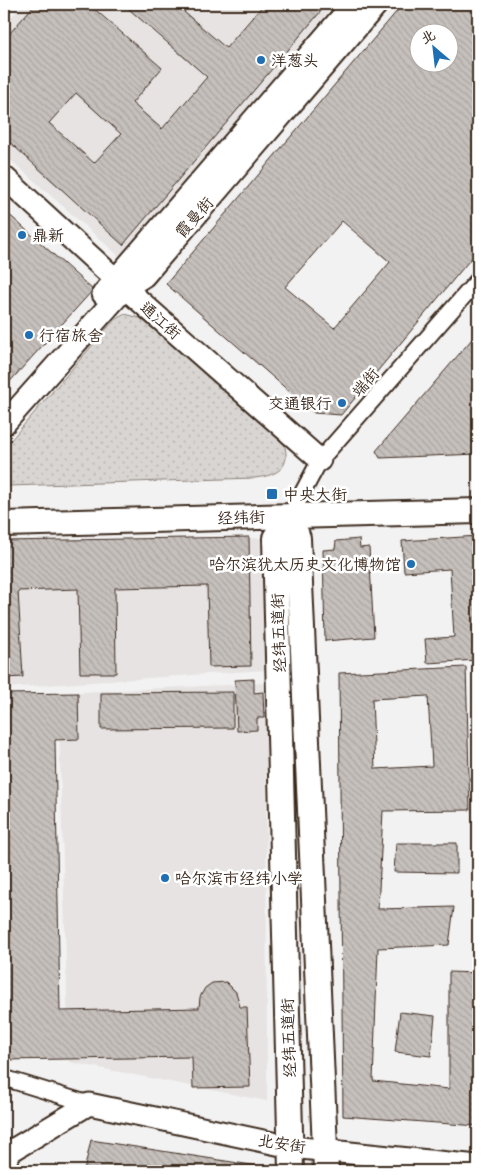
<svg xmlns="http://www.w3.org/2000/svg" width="482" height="1175" font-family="Mali,'LXGW WenKai TC',sans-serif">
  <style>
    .built { fill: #e6e3e2 }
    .park { fill: url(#park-dots); stroke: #8a8078 }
    .building { fill: url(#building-back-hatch); stroke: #3b2a1e; fill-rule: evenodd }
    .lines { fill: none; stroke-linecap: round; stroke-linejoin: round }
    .street-casing { stroke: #3b2a1e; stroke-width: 19 }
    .secondary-casing { stroke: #3b2a1e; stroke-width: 25 }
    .primary-casing { stroke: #3b2a1e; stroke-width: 28 }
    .street { stroke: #fff; stroke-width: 15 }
    .secondary { stroke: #fff; stroke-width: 21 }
    .primary { stroke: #fff; stroke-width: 24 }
    .poi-dot { fill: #1f6fb2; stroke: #fff; stroke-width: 2 }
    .labels { text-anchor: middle; stroke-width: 5; stroke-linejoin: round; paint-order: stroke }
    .poi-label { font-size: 16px; fill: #3b2a1e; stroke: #fff; text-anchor: start }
    .street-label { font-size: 16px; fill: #3b2a1e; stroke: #fff }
  </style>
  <defs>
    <pattern id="park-dots" width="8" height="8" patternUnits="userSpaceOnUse" patternTransform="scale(1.25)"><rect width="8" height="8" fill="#d8d5d2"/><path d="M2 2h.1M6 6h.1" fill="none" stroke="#bab7b4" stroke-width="1.8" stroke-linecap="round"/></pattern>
    <pattern id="building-back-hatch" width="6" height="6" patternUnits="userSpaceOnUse" patternTransform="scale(1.25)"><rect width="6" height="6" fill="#c6c0bd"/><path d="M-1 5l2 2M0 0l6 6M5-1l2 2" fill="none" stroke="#aba5a2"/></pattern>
  </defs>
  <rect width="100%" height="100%" fill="#f3f2f2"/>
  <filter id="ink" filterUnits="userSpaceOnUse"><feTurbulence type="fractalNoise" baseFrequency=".02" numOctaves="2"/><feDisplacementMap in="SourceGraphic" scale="10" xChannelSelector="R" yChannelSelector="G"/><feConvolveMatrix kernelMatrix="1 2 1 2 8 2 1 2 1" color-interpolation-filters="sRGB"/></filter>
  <g filter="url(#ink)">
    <path class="built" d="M 23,4 L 335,4 L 120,257 L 4,154 L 4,25 Z
      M 261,538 L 267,670 L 4,688 L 4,547 Z
      M 266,683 L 267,1101 L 69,1062 L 58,693 Z"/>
    <path class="park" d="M 125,314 L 140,318 L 282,438 C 293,465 281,475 255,478 L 9,486 L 4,482 L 4,448 L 114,320 Z"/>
    <path class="building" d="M 35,4 L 93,4 L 91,6 L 162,68 L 132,103 L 162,129 L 207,77 L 123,4 L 191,4 L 184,12 L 226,48 L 264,4 L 327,4 L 123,245 L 4,137 L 4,40 ZM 76,93 L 121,134 L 94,163 L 49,123 Z
      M 403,4 L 478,4 L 478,250 L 341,415 L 314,413 L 166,284 ZM 420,32 L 450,32 L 450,62 L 420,62 ZM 342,221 L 390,262 L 334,328 L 285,287 Z
      M 4,210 L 93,290 L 4,388 Z
      M 478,332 L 478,454 L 380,458 L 376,451 Z
      M 478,536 L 478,660 L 427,663 L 425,639 L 454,637 L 450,569 L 404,572 L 402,541 Z
      M 249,537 L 251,666 L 209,667 L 207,586 L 115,588 L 116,673 L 80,673 L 78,589 L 18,591 L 23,677 L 4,678 L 4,541 Z
      M 359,539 L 360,548 L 369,547 L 374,637 L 325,641 L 323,550 L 335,549 L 336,541 Z
      M 466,667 L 470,810 L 383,811 L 378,909 L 454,907 L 449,945 L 378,948 L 373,1081 L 449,1089 L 449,972 L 478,973 L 478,1126 L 343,1116 L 339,673 ZM 428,696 L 432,766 L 375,769 L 372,699 Z
      M 254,679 L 254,693 L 263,692 L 264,718 L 257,718 L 257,730 L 237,731 L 235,680 Z
      M 233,692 L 233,728 L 101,729 L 101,693 Z
      M 78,693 L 79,739 L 55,740 L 60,1011 L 199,1008 L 200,997 L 205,988 L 212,983 L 226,982 L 236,992 L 240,1007 L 247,1007 L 250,1087 L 193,1088 L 192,1057 L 4,1060 L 4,694 Z
      M 396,843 L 457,843 L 457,873 L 394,872 Z
      M 400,1012 L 435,1016 L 431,1056 L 395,1052 Z
      M 91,1140 L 264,1167 L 264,1171 L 84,1171 Z"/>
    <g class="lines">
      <defs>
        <path id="street" d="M 290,516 L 320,460 L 478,280
          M 4,1078 L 89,1104"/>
        <path id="secondary" d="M 4,177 L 125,288 L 320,460
          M 103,294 L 353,4
          M 4,424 L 125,288 L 144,276 L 377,4
          M 4,1162 L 11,1151 L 89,1104 L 291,1147 L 478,1166"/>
        <path id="primary" d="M 290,516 L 275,538 L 291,1171
          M 290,516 L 298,538 L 326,1171
          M 4,524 L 478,511"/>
      </defs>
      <use href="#street" class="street-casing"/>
      <use href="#secondary" class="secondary-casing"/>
      <use href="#primary" class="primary-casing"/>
      <use href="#street" class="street"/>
      <use href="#secondary" class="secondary"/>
      <use href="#primary" class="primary"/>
    </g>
  </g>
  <g class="poi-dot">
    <circle cx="261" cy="60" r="5"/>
    <circle cx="22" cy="235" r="5"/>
    <circle cx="29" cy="335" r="5"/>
    <circle cx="342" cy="403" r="5"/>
    <rect x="266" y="488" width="12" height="12" rx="2.5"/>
    <circle cx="411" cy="564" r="5"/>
    <circle cx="165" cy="878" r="5"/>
  </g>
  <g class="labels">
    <g class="poi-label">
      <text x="271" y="66">洋葱头</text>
      <text x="32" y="241">鼎新</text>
      <text x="39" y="341">行宿旅舍</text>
      <text x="332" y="409" text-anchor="end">交通银行</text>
      <text x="283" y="500">中央大街</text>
      <text x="401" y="570" text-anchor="end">哈尔滨犹太历史文化博物馆</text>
      <text x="175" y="884">哈尔滨市经纬小学</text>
    </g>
    <g class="street-label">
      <text transform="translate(194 217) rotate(-49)" y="6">霞曼街</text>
      <text transform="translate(161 320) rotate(41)" y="6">通江街</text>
      <text transform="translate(365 382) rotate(-49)" y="6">端街</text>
      <text transform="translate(241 517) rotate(-2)" y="6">经纬街</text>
      <text transform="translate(278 633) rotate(-92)" y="6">经纬五道街</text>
      <text transform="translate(288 1038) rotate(-92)" y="6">经纬五道街</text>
      <text transform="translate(282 1143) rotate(9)" y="6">北安街</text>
    </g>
  </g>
  <rect width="482" height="1175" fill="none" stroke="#fff" stroke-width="20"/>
  <rect x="10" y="10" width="462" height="1155" fill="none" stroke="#3b2a1e" stroke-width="2" filter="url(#ink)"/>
  <g transform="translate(434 48) rotate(332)"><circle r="24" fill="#ffffff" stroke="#b1aaa5"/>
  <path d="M0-4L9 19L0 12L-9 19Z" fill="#1f6fb2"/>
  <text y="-8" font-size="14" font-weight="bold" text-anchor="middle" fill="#3b2a1e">北</text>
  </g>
</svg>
